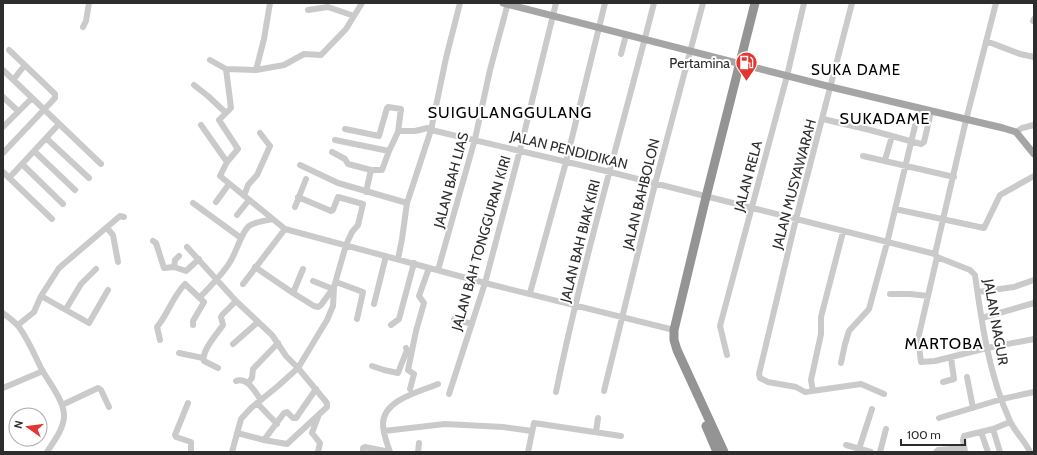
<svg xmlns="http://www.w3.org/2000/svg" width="1037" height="455" font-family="Cabin,sans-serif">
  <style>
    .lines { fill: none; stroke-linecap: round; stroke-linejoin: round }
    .minor { stroke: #cacaca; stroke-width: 6 }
    .major { stroke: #a5a5a5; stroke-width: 7 }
    .highway { stroke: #949494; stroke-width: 9 }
    .labels { text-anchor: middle; stroke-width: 4; stroke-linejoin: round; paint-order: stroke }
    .poi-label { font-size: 14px; fill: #2d2d2d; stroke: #fff; text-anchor: end }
    .street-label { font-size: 14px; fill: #2d2d2d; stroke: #fff }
    .neighbourhood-label { font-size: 15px; letter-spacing: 1px; fill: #000; stroke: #fff }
    .quarter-label { font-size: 16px; letter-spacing: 1px; fill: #000; stroke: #fff }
  </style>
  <rect width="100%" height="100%" fill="#fff"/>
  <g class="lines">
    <path class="minor" d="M 362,3 L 346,29 L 321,55 L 304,54 L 284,65 L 256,70 L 226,69 L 231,108 L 219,120 L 238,149 L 227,162 L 220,176 L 285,229 L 485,283 L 674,330
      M 852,3 L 796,219 L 759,374 L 760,378 L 768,382 L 796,387 L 805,392 L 861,384 L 884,394
      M 996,3 L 966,120 L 935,254 L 937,257 L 970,270 L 975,275 C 982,325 989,375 1010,421 C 1015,432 1025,441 1030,452
      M 308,10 L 328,7 L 354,16
      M 1033,21 L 1034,19
      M 83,27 L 86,21 L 89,3
      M 986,41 L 1020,54 L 1034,57
      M 621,54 L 626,35
      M 210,60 L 226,69
      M 3,70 L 101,164
      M 256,70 L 264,39 L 270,3
      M 13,80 L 25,65
      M 194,85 L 208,96 L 226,113
      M 3,97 L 18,111
      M 823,119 L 870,130 L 921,144 L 924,142 L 931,112
      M 201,125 L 227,162
      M 3,127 L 32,98
      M 345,129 L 379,136 L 387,108 L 388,107 L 401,109 L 398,132 L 389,151 L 382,170 L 371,170 L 366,192
      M 431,130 L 610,172 L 935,254
      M 399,131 L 415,131 L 432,127
      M 1016,132 L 1022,128 L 1034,125
      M 46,138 L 89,178
      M 335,140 L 389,151
      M 34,151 L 75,190
      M 332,152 L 345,159 L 348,164 L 371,170
      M 3,153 L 55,98 L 55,94 L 9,50
      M 863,156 L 954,177
      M 885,160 L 892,136
      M 22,164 L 63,204
      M 300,165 L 338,183 L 407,203
      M 3,172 L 52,219
      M 9,178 L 59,124
      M 244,196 L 248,185 L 257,175 L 270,146 L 260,133
      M 216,202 L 229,184
      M 193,203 L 241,238
      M 295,207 L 306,179
      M 895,209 L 984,228 L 1000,195 L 1034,176
      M 237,215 L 249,200
      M 107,228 L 113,235 L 118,262
      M 153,241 L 156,243 L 164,268 L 174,267 L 186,271 L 199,259
      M 187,247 L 236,301 L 272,335 L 286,356 L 298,368 L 327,403 L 327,407 L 287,444 L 264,440 L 237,433
      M 937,257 L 918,339 L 921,362 L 935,361 L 987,348 L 1034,339
      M 398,259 L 402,239 L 407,203 L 431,130 L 446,58 L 460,3
      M 174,267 L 175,260 L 179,256
      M 255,267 L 293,293 L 314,306 L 318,307 L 321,305 L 334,287
      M 438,270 L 475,139 L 490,70 L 508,3
      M 313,281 L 333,289
      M 336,282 L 363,292 L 357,319
      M 243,284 L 285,229
      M 978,292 L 1014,287 L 1034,280
      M 293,293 L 303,269
      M 530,293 L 566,162 L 605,3
      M 890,294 L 910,294 L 928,296
      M 41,296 L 89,323 L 108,290
      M 200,297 C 211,286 222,275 230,262 C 236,253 242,231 249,226 C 254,222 265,221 272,219
      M 374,304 L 386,256
      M 66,309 L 81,284 L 96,269
      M 3,313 C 8,317 15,322 19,327 C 29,341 35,356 42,370 C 49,382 65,402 64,417 C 63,430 54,441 47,452
      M 982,318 L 1034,303
      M 454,319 L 472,324
      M 18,325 L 34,312 L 41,296 L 59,268 L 120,216 L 124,217
      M 391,325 L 399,319 L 414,263
      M 160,340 L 157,327 C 168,314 173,296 185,284 L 204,302 L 193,321 L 193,325
      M 233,344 L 258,322
      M 179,353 L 203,358
      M 727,355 L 720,326 L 787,76 L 804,3
      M 841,363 L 845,344 L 849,331 L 869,309 L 887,243 L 919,109
      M 372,366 L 384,370 L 398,373 L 407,350 L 406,348
      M 218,368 L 204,361 C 201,351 217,334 223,325 L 221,317 L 222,315 L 236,301
      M 967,377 L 973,408
      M 236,381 C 248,377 255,392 261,400
      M 943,382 L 954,379 L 951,358
      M 248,383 L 252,378 L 253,369 L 278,343
      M 3,388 L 43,371
      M 410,389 L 414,374 L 408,370 L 416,331 L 424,303 L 419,296 L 429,268
      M 604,391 L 655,184 L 703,3
      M 813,391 L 811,380 L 821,334 L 821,317 L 843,232
      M 556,392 C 583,261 621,133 654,3
      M 449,394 L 485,283 L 520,150 L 556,3
      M 188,403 L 175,435 L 176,437 L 191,442 L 191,452
      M 257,403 L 277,424
      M 62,405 L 98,388 L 101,390 L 109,407
      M 939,418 L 1002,399 L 1034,392
      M 993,429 L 1000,452
      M 384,431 L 445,424 L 503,427 L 532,431
      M 596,432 L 598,418
      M 981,432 L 988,452
      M 264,440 L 284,413 L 287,412 L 293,418 L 296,418 L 316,389
      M 846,445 L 871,452
      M 232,452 L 241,419 L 251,408 L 278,386 L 298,368 L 327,320 L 333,306 L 334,287 L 346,245 L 352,232 L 358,225 L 363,204 L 338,197 L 333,210 L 331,211 L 298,197
      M 318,452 L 320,443 L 312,433 L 318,417
      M 363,452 L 363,448 L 365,447 L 390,452
      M 390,452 C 387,443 383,434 383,424 C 383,400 419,392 438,384
      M 418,452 L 419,443
      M 528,452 L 534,423 L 621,436
      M 858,452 L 872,409
      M 880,452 L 886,429
      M 936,452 L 938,450 L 964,448
      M 965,452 L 963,440 L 964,436 L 993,429 L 1010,422"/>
    <path class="major" d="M 503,3 L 831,87 L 1003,128 L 1016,132 L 1034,154"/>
    <path class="highway" d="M 706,426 L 717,452
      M 724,452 L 677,350 L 674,340 L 674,330 L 706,197 L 755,3"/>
  </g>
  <defs>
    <symbol id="fuel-pin" viewBox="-11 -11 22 30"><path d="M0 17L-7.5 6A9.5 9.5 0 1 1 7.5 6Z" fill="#e23730" stroke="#fff"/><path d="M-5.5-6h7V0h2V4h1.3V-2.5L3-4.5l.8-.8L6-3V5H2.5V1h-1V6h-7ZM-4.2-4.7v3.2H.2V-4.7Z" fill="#fff"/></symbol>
  </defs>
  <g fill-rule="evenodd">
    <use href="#fuel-pin" x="734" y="50" width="25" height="34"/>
  </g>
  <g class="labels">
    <g class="poi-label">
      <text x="730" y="68">Pertamina</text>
    </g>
    <g class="street-label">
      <text transform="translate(569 150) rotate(14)" y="5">JALAN PENDIDIKAN</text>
      <text transform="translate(748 176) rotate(-75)" y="5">JALAN RELA</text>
      <text transform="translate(451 180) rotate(-75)" y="5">JALAN BAH LIAS</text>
      <text transform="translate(794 184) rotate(-75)" y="5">JALAN MUSYAWARAH</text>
      <text transform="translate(641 194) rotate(-76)" y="5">JALAN BAHBOLON</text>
      <text transform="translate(580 241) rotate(-76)" y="5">JALAN BAH BIAK KIRI</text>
      <text transform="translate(481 243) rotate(-74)" y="5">JALAN BAH TONGGURAN KIRI</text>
      <text transform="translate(996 322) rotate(80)" y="5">JALAN NAGUR</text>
    </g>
    <g class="neighbourhood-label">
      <text x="856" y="75">SUKA DAME</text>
    </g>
    <g class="quarter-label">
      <text x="510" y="118">SUIGULANGGULANG</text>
      <text x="885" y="124">SUKADAME</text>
      <text x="944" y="349">MARTOBA</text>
    </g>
  </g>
  <rect width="1037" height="455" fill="none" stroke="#2d2d2d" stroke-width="8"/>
  <g transform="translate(28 427) rotate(284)"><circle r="19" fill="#ffffff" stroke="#ababab"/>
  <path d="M0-3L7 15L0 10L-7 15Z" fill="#e23730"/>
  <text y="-6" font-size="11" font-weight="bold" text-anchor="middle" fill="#2d2d2d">N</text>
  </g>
  <path d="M901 439v6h64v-6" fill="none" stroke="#2d2d2d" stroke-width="2"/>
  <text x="907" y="439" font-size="12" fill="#2d2d2d" stroke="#ffffff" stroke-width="3" paint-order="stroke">100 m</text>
</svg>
